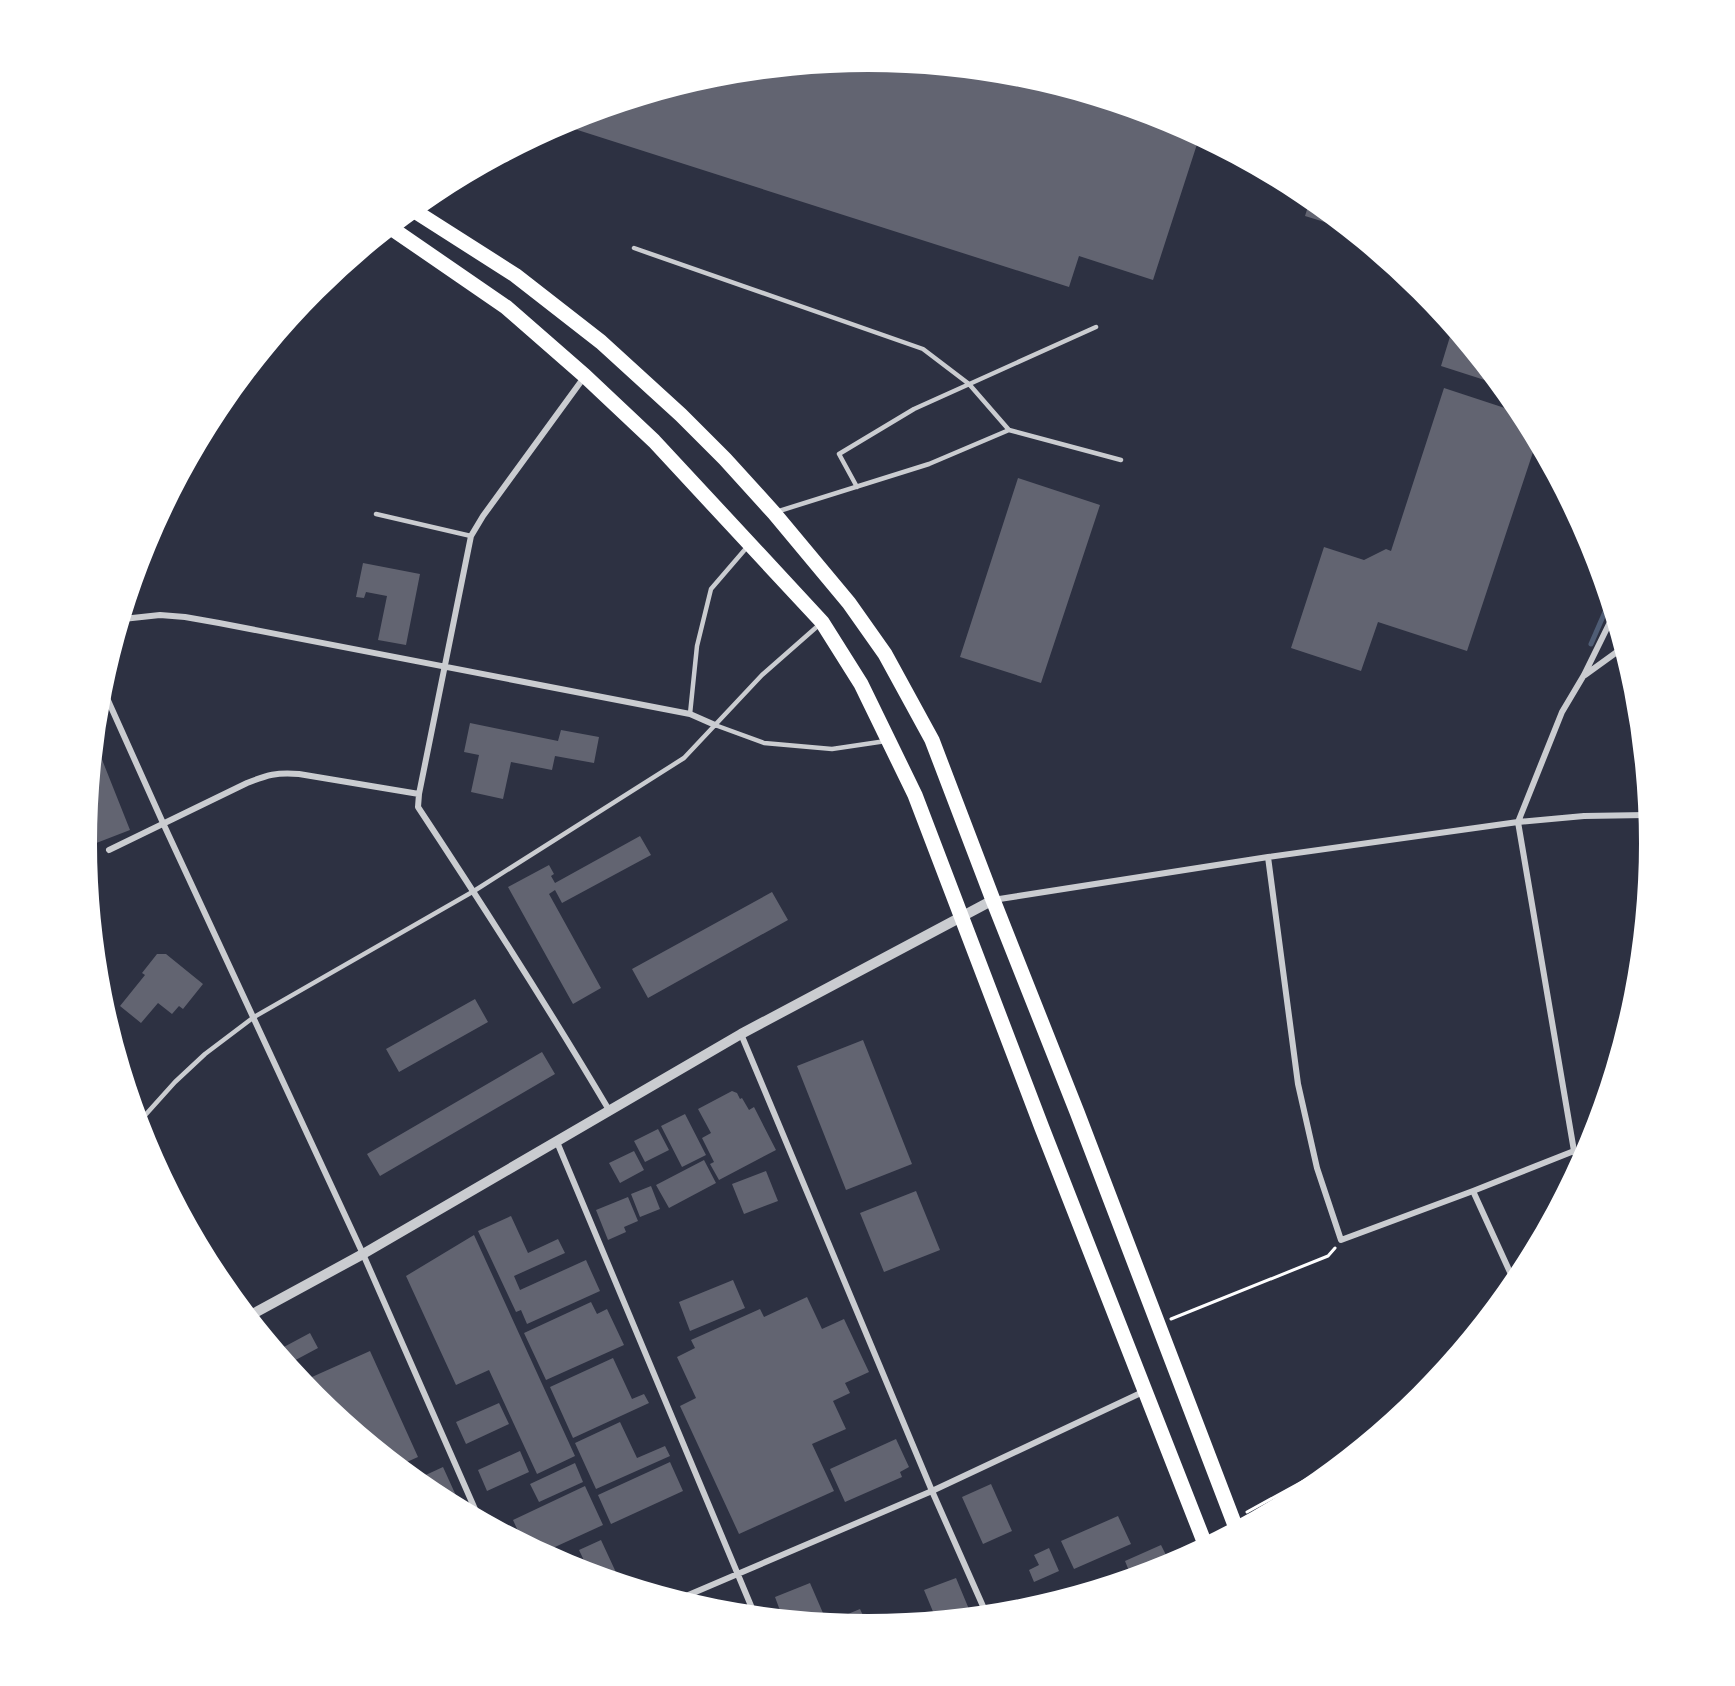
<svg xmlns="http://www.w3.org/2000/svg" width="1735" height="1686" font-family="'Crimson Pro',serif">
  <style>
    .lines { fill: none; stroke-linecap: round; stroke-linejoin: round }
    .stream { stroke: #4f5d75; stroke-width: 5 }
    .building { fill: #626471 }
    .path { stroke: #fff; stroke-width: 3 }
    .service { stroke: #caccd0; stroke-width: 4.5 }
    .minor { stroke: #caccd0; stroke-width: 6 }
    .tertiary { stroke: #caccd0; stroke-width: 10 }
    .primary { stroke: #fff; stroke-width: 15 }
  </style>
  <rect width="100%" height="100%" fill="#2d3142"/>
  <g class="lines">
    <path class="stream" d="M 1591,644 L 1608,605"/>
  </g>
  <path class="building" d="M 868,62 L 1020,77 L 1167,121 L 1199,138 L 1153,280 L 1079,256 L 1069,287 L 562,125 L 569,121 L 715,76 Z
    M 1310,200 L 1344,228 L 1305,216 Z
    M 1452,330 L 1497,384 L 1441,366 Z
    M 1444,388 L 1520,413 L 1536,443 L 1467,651 L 1378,622 L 1361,671 L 1291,648 L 1324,547 L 1364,560 L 1386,549 L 1391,551 Z
    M 1018,478 L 1100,505 L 1041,683 L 960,657 Z
    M 363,563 L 420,574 L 406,645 L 378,640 L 387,596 L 366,592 L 364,598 L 356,597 Z
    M 470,723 L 558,741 L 561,730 L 599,737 L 594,763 L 555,756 L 552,770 L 511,762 L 503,799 L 471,792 L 479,755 L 464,752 Z
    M 101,757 L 130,830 L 86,847 L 94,759 Z
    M 640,836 L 651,855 L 562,903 L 555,890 L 549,894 L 601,988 L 573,1004 L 508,887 L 549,865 L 554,874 L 551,876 L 555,883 Z
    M 772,892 L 788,920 L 648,998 L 632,969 Z
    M 157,954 L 166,954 L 203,984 L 183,1009 L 179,1006 L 172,1014 L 158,1003 L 141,1023 L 120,1006 L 145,975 L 142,973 Z
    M 475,999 L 488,1022 L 399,1072 L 386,1049 Z
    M 863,1040 L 912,1164 L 846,1190 L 797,1066 Z
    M 542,1052 L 555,1074 L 380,1176 L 367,1154 Z
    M 732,1091 L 737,1093 L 740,1099 L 742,1098 L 749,1110 L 754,1107 L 776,1150 L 719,1180 L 710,1164 L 714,1162 L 702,1138 L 711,1133 L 698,1109 Z
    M 685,1114 L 706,1155 L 682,1167 L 661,1126 Z
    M 658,1129 L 669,1150 L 645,1162 L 634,1141 Z
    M 634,1151 L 644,1170 L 620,1183 L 609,1163 Z
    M 704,1160 L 716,1183 L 669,1208 L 656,1185 Z
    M 766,1171 L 778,1201 L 744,1214 L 732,1184 Z
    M 651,1186 L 660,1209 L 640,1217 L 631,1194 Z
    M 916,1191 L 940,1250 L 884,1272 L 860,1213 Z
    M 628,1197 L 638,1221 L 624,1227 L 626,1232 L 608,1240 L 596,1210 Z
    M 511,1216 L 528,1253 L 558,1239 L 565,1253 L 514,1276 L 520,1290 L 586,1260 L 600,1291 L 527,1324 L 521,1310 L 516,1312 L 478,1231 Z
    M 474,1235 L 575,1456 L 537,1474 L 489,1370 L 456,1385 L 406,1276 Z
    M 733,1280 L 745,1308 L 690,1331 L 679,1302 Z
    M 807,1297 L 822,1329 L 844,1319 L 869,1372 L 845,1383 L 850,1393 L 833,1401 L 846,1429 L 812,1444 L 834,1491 L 739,1534 L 680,1406 L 696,1398 L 677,1357 L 695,1348 L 691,1340 L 760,1309 L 764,1317 Z
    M 591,1302 L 597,1314 L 607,1309 L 624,1345 L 546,1380 L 524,1333 Z
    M 310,1333 L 318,1348 L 290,1363 L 282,1348 Z
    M 370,1351 L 418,1457 L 400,1465 L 315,1395 L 303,1381 Z
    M 613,1358 L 632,1399 L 644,1394 L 649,1403 L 573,1438 L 550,1387 Z
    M 499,1403 L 509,1424 L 466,1444 L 456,1422 Z
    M 620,1422 L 637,1458 L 665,1446 L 670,1456 L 596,1489 L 575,1443 Z
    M 896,1439 L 909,1467 L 900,1472 L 902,1477 L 845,1502 L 830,1469 Z
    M 520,1451 L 529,1472 L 487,1491 L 478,1470 Z
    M 670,1462 L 683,1491 L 611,1524 L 598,1495 Z
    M 575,1463 L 583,1482 L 539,1502 L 530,1484 Z
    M 443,1467 L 458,1500 L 452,1503 L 433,1493 L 417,1479 Z
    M 991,1484 L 1012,1531 L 983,1544 L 962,1497 Z
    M 585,1486 L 603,1525 L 544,1552 L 522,1540 L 513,1520 Z
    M 1118,1516 L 1131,1544 L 1074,1569 L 1061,1541 Z
    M 601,1540 L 620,1581 L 589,1571 L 579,1550 Z
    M 1161,1545 L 1170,1563 L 1131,1576 L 1125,1561 Z
    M 1049,1548 L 1059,1571 L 1034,1582 L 1029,1570 L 1039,1565 L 1034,1555 Z
    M 956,1578 L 971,1614 L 924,1619 L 934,1614 L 924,1590 Z
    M 810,1583 L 826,1620 L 782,1616 L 775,1597 Z
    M 860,1609 L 867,1624 L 831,1621 Z"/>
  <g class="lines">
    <path class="path" d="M 1171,1319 L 1328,1256 L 1335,1248
      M 1247,1512 L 1340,1461"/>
    <path class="service" d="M 634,248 L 923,349 L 969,384 L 1009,430
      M 857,487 L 839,454 L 914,409 L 1096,327
      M 776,512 L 929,464 L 1009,430 L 1121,460
      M 376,514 L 471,536
      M 690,714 L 697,646 L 711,589 L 748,546
      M 715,725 L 764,743 L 832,749 L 886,741
      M 139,1122 L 175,1082 L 205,1054 L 254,1017 L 474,891 L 684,758 L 762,675 L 820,624"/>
    <path class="minor" d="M 585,376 L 483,516 L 471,536 L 419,794 L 418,807 C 484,907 548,1007 609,1110
      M 123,619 L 160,615 L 185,617 L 219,623 L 690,714 L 715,725
      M 1585,675 L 1621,649
      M 102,687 L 163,823 L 363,1254 L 478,1516
      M 109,850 L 247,783 C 267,775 277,772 299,774 L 419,794
      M 1268,857 L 1298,1084 L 1317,1168 L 1341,1240 L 1473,1191 L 1574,1151
      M 993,900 L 1268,857 L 1518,822 L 1584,816 L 1646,815
      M 741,1034 L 932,1491 L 986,1613
      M 557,1142 L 754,1613
      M 1579,1162 L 1574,1151 L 1518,822 L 1562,712 L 1584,675 L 1612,618
      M 1473,1191 L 1514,1281
      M 679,1599 L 932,1491 L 1145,1391"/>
    <path class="tertiary" d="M 249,1316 L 363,1254 L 741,1034 L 993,900"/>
    <path class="primary" d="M 413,210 L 515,275 L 601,342 L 681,415 L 725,459 L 774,513 L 849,603 L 885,654 L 932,740 L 993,900 L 1077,1112 L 1236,1528
      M 391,228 L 506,307 L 585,376 L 654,441 L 822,622 L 861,684 L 915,795 L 1042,1128 L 1205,1544"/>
  </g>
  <path d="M0 0H1735V1686H0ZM97 843a771 771 0 1 1 1542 0a771 771 0 1 1-1542 0Z" fill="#fff" fill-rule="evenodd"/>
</svg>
